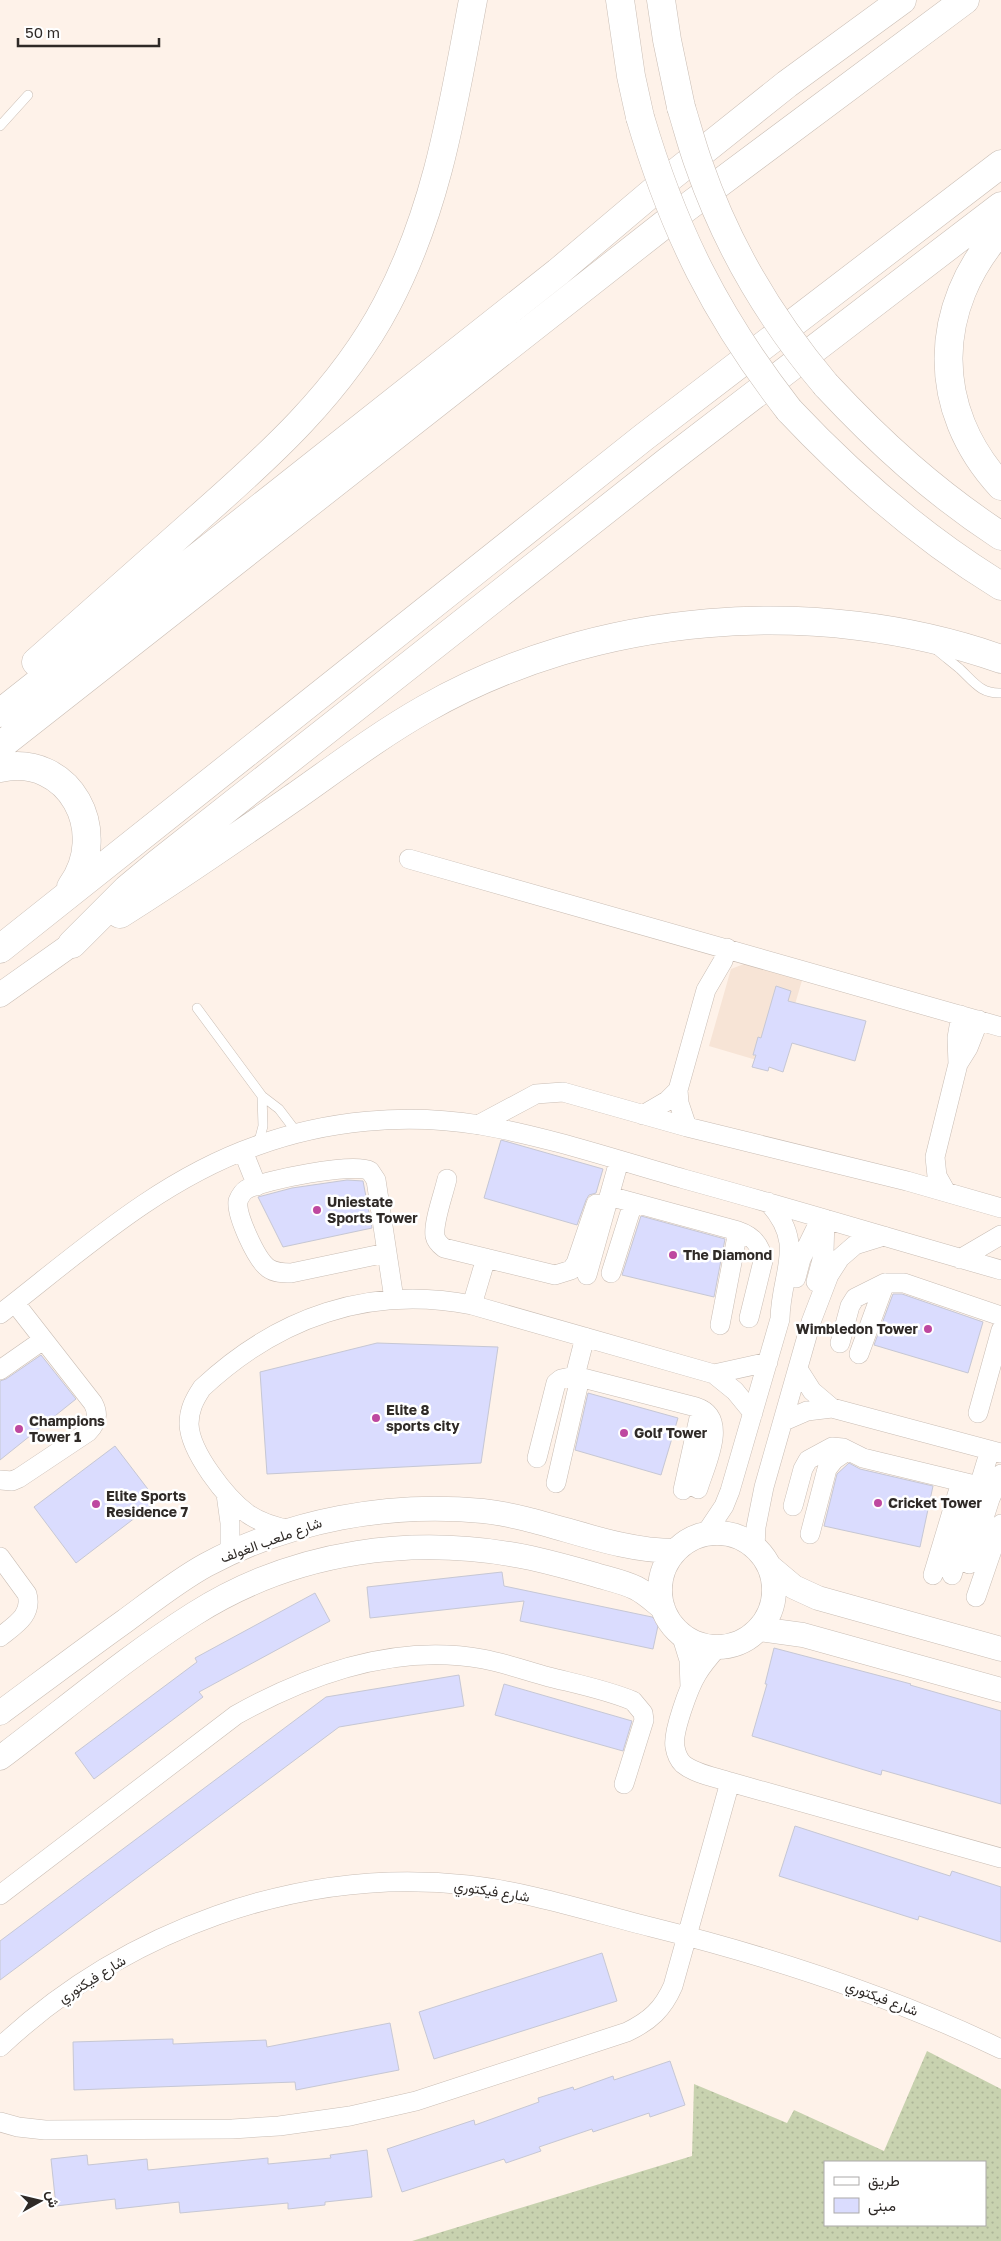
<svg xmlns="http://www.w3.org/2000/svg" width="1001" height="2241" font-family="'Golos Text',Vazirmatn,sans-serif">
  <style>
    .built { fill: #f7e4d6 }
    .grass { fill: url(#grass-dots); fill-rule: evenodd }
    .building { fill: #dadcfe; stroke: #c6c7d4 }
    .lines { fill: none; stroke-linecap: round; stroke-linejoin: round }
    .service-casing { stroke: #c9bdb4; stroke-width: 10 }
    .minor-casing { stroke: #c9bdb4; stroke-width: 20 }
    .tertiary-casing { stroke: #c9bdb4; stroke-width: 25 }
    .motorway-casing { stroke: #c9bdb4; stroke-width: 29 }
    .service { stroke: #fff; stroke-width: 9 }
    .minor { stroke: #fff; stroke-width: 19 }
    .tertiary { stroke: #fff; stroke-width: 24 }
    .motorway { stroke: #fff; stroke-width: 28 }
    .motorway-bridge-casing { stroke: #c9bdb4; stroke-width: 29; stroke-linecap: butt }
    .motorway-bridge { stroke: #fff; stroke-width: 28 }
    .poi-dot { fill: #be48a0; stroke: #fff; stroke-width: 2 }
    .labels { text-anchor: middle; stroke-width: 5; stroke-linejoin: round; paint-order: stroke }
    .poi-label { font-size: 14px; font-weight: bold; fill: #2f2a27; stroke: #fff; text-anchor: start }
    .street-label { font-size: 14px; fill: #2f2a27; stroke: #fff }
  </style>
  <defs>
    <pattern id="grass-dots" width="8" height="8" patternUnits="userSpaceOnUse" patternTransform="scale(1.25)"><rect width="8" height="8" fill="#c8d2af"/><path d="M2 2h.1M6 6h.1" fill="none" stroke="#acb497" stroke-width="1.8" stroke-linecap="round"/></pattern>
  </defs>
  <rect width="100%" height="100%" fill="#fef2e9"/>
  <path class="built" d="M 749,962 L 803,977 L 777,1066 L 709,1046 L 731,969 Z"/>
  <path class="grass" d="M 927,2051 L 1001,2089 L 1001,2241 L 412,2241 L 692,2156 L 694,2084 L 787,2123 L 794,2110 L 884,2151 ZM 825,2162 L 985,2162 L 985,2225 L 825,2225 Z"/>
  <path class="building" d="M 776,986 L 791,991 L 788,1001 L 866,1021 L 855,1061 L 792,1043 L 783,1072 L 769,1067 L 768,1071 L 752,1067 L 756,1055 L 753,1055 L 758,1037 L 761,1038 Z
    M 501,1140 L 603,1169 L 596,1193 L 589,1195 L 586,1200 L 577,1225 L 484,1198 Z
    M 347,1180 L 363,1181 L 372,1228 L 283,1247 L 258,1197 L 292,1188 Z
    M 641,1216 L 725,1239 L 714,1297 L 622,1275 Z
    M 893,1294 L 902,1294 L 983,1322 L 968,1373 L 874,1345 Z
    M 377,1343 L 498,1347 L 481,1463 L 267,1474 L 260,1372 Z
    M 41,1355 L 76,1399 L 0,1460 L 0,1381 L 6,1379 Z
    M 588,1393 L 678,1418 L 661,1475 L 575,1450 Z
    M 115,1446 L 157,1501 L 76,1563 L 34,1507 Z
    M 849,1463 L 860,1469 L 933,1486 L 920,1547 L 824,1526 L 837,1474 Z
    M 502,1572 L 504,1586 L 652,1617 L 659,1621 L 653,1649 L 520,1621 L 524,1601 L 370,1618 L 367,1587 Z
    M 315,1593 L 330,1621 L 199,1692 L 203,1697 L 94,1779 L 75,1753 L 197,1662 L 195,1658 Z
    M 774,1648 L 911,1684 L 910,1685 L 1001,1711 L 1001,1804 L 882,1770 L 881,1775 L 752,1736 L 767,1684 L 765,1684 Z
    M 459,1675 L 464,1706 L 339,1727 L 0,1980 L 0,1941 L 326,1697 Z
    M 504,1684 L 632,1721 L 623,1751 L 495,1715 Z
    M 795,1826 L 950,1876 L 952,1871 L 1001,1887 L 1001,1942 L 919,1916 L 918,1920 L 779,1876 Z
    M 602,1953 L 617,2001 L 434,2059 L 419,2012 Z
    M 390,2023 L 399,2070 L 296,2090 L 295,2082 L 74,2090 L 73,2042 L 173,2039 L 173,2044 L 266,2040 L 267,2047 Z
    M 670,2061 L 685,2105 L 650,2117 L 649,2113 L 593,2132 L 592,2129 L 539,2147 L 541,2151 L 506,2163 L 504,2159 L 402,2192 L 387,2149 L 474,2120 L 475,2125 L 539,2102 L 538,2098 L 573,2087 L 574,2090 L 613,2076 L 614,2080 Z
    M 367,2150 L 372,2197 L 325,2202 L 325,2205 L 288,2209 L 288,2203 L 180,2213 L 179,2202 L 116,2209 L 115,2199 L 56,2206 L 51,2159 L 87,2155 L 88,2165 L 147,2159 L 148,2170 L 268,2158 L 268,2164 L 331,2158 L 330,2155 Z"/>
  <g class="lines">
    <defs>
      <path id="service" d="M 0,126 L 28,95
        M 938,651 C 945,657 953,663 960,669 C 974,682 981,694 1001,693
        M 197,1008 L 262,1096 L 279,1109 L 298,1134
        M 258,1145 L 263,1126 L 262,1096"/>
      <path id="minor" d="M 409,859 L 1001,1027
        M 958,1064 L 968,1048 L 979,1020
        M 643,1115 L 667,1101 L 678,1090
        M 478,1125 L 536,1094 L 563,1092 L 687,1127 L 907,1181 L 1001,1208
        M 687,1127 L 679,1103 L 678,1090 L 706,990 L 723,961 L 727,948
        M 243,1151 L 257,1186
        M 447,1179 C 444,1193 433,1222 435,1236 C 436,1241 440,1245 444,1248 L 555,1275 L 571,1270 L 576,1263 L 596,1204
        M 946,1192 L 937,1176 L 935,1157 L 958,1064 L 957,1038 L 961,1015
        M 609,1196 L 738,1231 C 753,1236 761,1245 763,1261 L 749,1318
        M 386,1253 L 291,1273 C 283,1273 275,1273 268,1268 C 256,1259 236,1215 238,1201 C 240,1196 242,1192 247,1189 C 265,1180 354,1162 370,1171 L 376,1180 L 394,1299
        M 960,1259 L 1001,1235
        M 611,1273 L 633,1203
        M 587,1275 L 619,1161
        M 796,1278 L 801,1259 L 821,1218
        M 816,1282 L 824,1252 L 825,1219
        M 472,1305 L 486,1258
        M 0,1314 C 80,1252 159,1180 256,1146 C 327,1120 406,1113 480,1125 C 549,1137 617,1160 684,1179 C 790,1208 895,1240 1001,1270
        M 720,1325 L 738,1231
        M 840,1343 L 850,1306 L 855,1298 L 885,1283 L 904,1283 L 1001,1316
        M 859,1354 L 885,1283
        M 798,1369 L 812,1391 L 832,1408
        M 0,1370 L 43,1340
        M 714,1374 L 768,1362
        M 575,1376 L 585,1337
        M 978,1413 L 1001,1330
        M 784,1421 L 807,1411 L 832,1408 L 1001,1453
        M 537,1458 L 556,1383 L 561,1379 L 575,1376 L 696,1407 C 730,1418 705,1465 698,1489
        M 0,1480 L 12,1481 L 19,1478 L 88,1432 C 97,1423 99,1414 93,1403 L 15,1303
        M 556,1483 L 580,1378
        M 683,1490 L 701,1409
        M 226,1494 L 230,1523 L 230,1553
        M 793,1506 L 803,1469 L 808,1460 L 832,1447 L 843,1448 L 863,1458 L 979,1486
        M 291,1530 C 275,1527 261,1523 248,1514 C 226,1498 190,1452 189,1424 C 189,1410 194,1400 202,1388 C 278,1317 369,1285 472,1305 L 714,1374 L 735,1391 L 753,1413
        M 706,1533 L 724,1506 L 730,1491 L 780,1319 C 781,1270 807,1245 768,1202
        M 810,1534 L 827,1469 L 834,1460 L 847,1451
        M 755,1547 L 756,1527 L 764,1487 L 811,1322 L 829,1275 L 840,1258 L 855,1245 L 884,1236
        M 0,1557 L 27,1594 C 33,1615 15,1625 0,1637
        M 969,1564 L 990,1499 L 1001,1474
        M 933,1575 L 961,1482
        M 952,1575 L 990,1450
        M 976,1597 L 1001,1524
        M 681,1634 L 689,1660 L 690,1687
        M 718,1647 C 710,1656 703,1664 697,1674 C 689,1687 672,1733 675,1747 C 676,1753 679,1760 683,1764 C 695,1774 715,1777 730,1782 L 1001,1858
        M 0,1895 L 236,1715 C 311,1673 396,1643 483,1659 C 505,1663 527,1671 549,1677 C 577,1684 607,1690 633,1701 L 643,1713 L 644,1720 L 624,1784
        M 0,2047 C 124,1931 298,1866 468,1885 C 530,1892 591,1912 651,1927 C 772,1957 889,1995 1001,2049
        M 0,2122 L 18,2127 L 45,2130 L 232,2129 L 279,2126 L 350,2116 L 416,2101 L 627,2032 C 650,2021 663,2009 673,1986 L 730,1782"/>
      <path id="tertiary" d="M 0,995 L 72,944
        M660 1590a57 57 0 1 1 114 0a57 57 0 1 1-114 0Z
        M 769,1566 L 794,1587 L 818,1598 L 1001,1649
        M 759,1629 L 803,1635 L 1001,1690
        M 0,1713 C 42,1682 83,1651 125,1621 C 151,1602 177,1581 206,1565 C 290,1520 388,1502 483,1511 C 548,1518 609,1551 675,1551
        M 0,1758 C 64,1710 126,1657 194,1614 C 295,1550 415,1534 531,1558 C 553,1563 575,1569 596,1575 C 609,1579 624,1582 636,1588 C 646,1593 654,1601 663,1608"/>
      <path id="motorway" d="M 620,0 L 631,76 L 640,117
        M 661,0 L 667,40 L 681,107
        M 1001,230 C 932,307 930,409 1001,486
        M 826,385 C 880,443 934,492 1001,536
        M 789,410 C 853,478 921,537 1001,586
        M 36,662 C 89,615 141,569 194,522 C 267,458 341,392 387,304 C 438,207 453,106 473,0
        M 0,713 L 558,272 L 668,179 L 787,84 L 902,0
        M 0,746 L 666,223 L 965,0
        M 0,768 C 70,753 111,832 71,887
        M 120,914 C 181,876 241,834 300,793 C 341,764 381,734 425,709 C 595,612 816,594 1001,659
        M 72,944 L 127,889 L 157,864 L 668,461 L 1001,206
        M 0,949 L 644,437 L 1001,164"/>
    </defs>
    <use href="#service" class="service-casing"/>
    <use href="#minor" class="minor-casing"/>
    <use href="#tertiary" class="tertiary-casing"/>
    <use href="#motorway" class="motorway-casing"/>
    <use href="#service" class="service"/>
    <use href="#minor" class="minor"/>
    <use href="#tertiary" class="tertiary"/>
    <use href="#motorway" class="motorway"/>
    <defs>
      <path id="motorway-bridge" d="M 681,107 C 687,126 692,146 699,165 C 727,246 771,320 826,385
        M 640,117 C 674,232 716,316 789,410"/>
    </defs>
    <use href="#motorway-bridge" class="motorway-bridge-casing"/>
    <use href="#motorway-bridge" class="motorway-bridge"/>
  </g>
  <g class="poi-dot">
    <circle cx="317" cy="1210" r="5"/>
    <circle cx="673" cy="1255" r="5"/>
    <circle cx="928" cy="1329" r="5"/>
    <circle cx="376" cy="1418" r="5"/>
    <circle cx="19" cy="1429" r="5"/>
    <circle cx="624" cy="1433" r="5"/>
    <circle cx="878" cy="1503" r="5"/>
    <circle cx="96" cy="1504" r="5"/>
  </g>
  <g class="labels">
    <g class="poi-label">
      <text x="327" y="1207">Uniestate<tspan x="327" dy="16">Sports Tower</tspan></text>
      <text x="683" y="1260">The Diamond</text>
      <text x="918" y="1334" text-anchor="end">Wimbledon Tower</text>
      <text x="386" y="1415">Elite 8<tspan x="386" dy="16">sports city</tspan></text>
      <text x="29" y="1426">Champions<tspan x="29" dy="16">Tower 1</tspan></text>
      <text x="634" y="1438">Golf Tower</text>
      <text x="106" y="1501">Elite Sports<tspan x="106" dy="16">Residence 7</tspan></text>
      <text x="888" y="1508">Cricket Tower</text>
    </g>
    <g class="street-label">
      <text transform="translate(271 1540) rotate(-20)" y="5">شارع ملعب الغولف</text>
      <text transform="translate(492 1891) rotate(9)" y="5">شارع فيكتوري</text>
      <text transform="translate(92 1979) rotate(-32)" y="5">شارع فيكتوري</text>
      <text transform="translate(882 1998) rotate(21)" y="5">شارع فيكتوري</text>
    </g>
  </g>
  <rect x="824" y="2161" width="162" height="65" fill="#ffffff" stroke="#acaaa9"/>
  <rect x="834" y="2177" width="25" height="8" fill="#ffffff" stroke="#acaaa9"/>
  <text x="868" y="2186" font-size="15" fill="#2f2a27">طريق</text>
  <rect x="834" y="2198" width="25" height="15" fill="#dadcfe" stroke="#acaaa9"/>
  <text x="868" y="2211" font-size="15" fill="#2f2a27">مبنى</text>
  <g transform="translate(40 2201) rotate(82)" stroke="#ffffff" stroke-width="4" paint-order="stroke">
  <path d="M0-4L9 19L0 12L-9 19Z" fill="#2f2a27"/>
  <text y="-8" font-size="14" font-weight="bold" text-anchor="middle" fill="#2f2a27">ش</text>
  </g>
  <path d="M18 38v8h141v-8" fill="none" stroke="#2f2a27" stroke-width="2.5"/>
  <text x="25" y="38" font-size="15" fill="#2f2a27" stroke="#ffffff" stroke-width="4" paint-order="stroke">50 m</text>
</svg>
